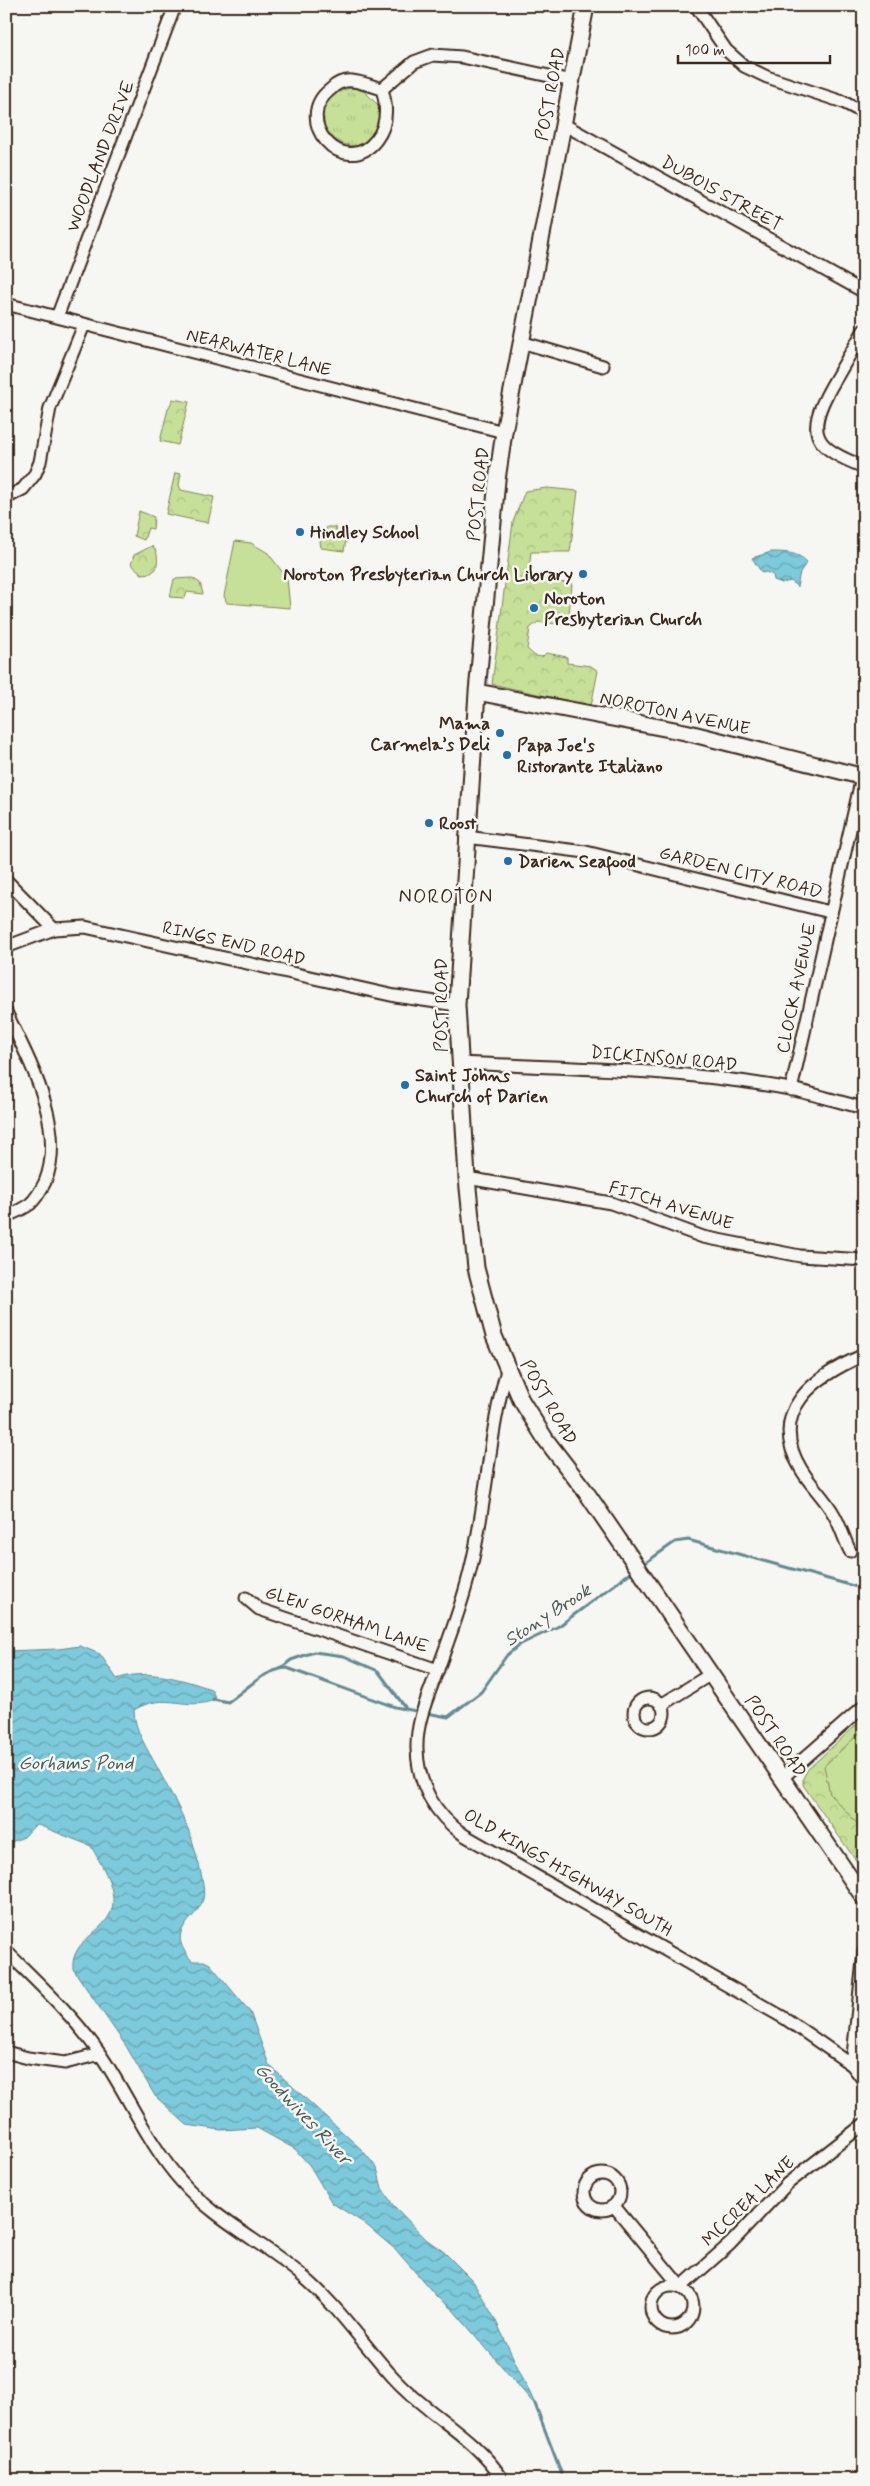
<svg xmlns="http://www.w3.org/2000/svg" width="870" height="2486" font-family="Mynerve,sans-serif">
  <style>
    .grass { fill: url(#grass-tufts); stroke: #80855a }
    .forest { fill: url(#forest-crowns); stroke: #80855a }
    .pitch { fill: #c6e097; stroke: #80855a }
    .water { fill: url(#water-waves); stroke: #628a8f }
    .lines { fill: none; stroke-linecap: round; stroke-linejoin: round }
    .stream { stroke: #628a8f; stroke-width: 3 }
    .minor-casing { stroke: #3b2a1e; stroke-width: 15 }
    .major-casing { stroke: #3b2a1e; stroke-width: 19 }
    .minor { stroke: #f6f6f2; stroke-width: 11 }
    .major { stroke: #f6f6f2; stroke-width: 15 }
    .poi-dot { fill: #1f6fb2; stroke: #f6f6f2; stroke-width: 2 }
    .labels { text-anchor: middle; stroke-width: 5; stroke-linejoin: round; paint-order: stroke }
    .street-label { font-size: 18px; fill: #3b2a1e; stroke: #f6f6f2 }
    .poi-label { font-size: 18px; font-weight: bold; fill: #3b2a1e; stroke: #f6f6f2; text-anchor: start }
    .water-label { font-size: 19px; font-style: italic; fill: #4e5a57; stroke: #f6f6f2 }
    .quarter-label { font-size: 20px; letter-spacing: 1px; fill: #3b2a1e; stroke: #f6f6f2 }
  </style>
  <defs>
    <pattern id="grass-tufts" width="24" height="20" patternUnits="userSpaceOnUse" patternTransform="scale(1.25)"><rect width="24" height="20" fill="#c6e097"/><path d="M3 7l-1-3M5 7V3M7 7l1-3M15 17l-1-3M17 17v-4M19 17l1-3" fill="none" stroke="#abc082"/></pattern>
    <pattern id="forest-crowns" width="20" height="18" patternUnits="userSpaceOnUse" patternTransform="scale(1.25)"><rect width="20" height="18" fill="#c6e097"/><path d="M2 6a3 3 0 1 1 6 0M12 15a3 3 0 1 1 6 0" fill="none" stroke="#abc082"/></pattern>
    <pattern id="water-waves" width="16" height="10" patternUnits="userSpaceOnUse" patternTransform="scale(1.25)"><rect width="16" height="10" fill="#7ccadb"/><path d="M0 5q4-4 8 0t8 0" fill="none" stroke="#67a4b1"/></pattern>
  </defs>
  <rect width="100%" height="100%" fill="#f6f6f2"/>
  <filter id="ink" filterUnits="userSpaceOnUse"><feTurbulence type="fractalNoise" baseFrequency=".02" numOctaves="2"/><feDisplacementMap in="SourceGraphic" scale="10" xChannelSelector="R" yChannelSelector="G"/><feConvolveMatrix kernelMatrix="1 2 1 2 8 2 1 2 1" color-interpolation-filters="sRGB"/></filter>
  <g filter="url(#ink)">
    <path class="grass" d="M 354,87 L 365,92 L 380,107 C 375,196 269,107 354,87 Z"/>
    <path class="forest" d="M 173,399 L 189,402 L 178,445 L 160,441 L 168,409 Z
      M 175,473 L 181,474 L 179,485 L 181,490 L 214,497 L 208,523 L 166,514 Z
      M 547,488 L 578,491 L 570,552 L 531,552 L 528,577 L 572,584 L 568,625 L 538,622 L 530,628 L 527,649 L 535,656 L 542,657 L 546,653 L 567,657 L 567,663 L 591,666 L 598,671 L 591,706 L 492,684 L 513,522 L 525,491 Z
      M 139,511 L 154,517 L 153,529 L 148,528 L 144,540 L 134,536 Z
      M 327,527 L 335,527 L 338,534 L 347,535 L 344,551 L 321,548 L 320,541 Z
      M 152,546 C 159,552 158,561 156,569 L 151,573 L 142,574 L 131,564 L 134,555 Z
      M 192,578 L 200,583 L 203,594 L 187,592 L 185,598 L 170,597 L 174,579 Z
      M 864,1718 L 864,1872 L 803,1785 L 803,1778 L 808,1769 Z"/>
    <path class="pitch" d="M 235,541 L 251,543 L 268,553 L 287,578 L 290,608 L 227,603 L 224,596 Z
      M 864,1729 L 864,1831 L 830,1794 L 824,1766 Z"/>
    <path class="water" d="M 771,552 C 784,552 798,552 807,562 L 800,572 L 797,587 L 791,581 L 782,583 L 774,580 L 773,575 L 766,572 L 762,573 L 752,558 Z
      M 80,1646 L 100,1654 L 117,1679 C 145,1668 182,1679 211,1689 L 216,1699 C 186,1713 167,1690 134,1710 C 134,1730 148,1750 157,1767 C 171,1794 189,1823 196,1854 C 199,1865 206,1889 203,1899 C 196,1923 163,1928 192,1961 L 204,1961 L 210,1964 L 250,2012 L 269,2065 L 362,2150 L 377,2168 L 382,2188 L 393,2205 L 426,2239 L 444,2252 L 473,2281 L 495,2319 L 536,2406 L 453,2310 L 437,2297 L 396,2250 L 364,2223 L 332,2203 L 310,2166 L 295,2149 L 257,2128 L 221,2130 L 187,2125 L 155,2096 L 126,2046 L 73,1969 C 70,1937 111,1932 113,1903 C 114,1883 100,1863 91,1846 L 38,1825 L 34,1826 L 24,1837 L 6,1844 L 6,1651 L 58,1649 Z"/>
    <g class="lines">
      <path class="stream" d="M 641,1566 L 675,1542 L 688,1540 L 864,1589
        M 280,1669 L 291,1660 L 314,1652 L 344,1656 L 378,1671 L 405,1707
        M 213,1699 L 228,1702 C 247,1689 263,1670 287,1668 L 395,1707 L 448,1717 L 481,1692 L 507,1655 L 519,1645 L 559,1626 L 634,1570
        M 535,2404 L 564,2480"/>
      <defs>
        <path id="minor" d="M 696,6 L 726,50 L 744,66 L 767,77 L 843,102 L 864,113
          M 382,89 C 387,106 388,125 376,140 C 344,181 290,119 331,89 C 337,83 343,80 352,81 C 362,82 372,86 382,89 L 414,62 L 433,55 L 462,57 L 572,81
          M 563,124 L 864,292
          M 6,304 L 504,432
          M 57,317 L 175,6
          M 864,330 C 853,349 842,368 831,387 C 804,435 815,448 864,467
          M 521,342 L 603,366
          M 6,498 L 23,489 L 35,474 L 40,462 L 50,408 L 84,325
          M 466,837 L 586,852 L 830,912
          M 6,880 L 54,929
          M 6,947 L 54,929 L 85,927 L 395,996 L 457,1005
          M 6,1012 C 29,1060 67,1128 45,1182 C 41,1190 37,1198 30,1204 C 23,1209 14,1213 6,1216
          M 459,1063 C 569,1068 681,1069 790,1089 C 815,1094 839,1102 864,1108
          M 791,1090 L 862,777
          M 467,1178 L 611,1203 L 703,1237 L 800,1256 L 864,1260
          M 507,1370 C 488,1435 487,1505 470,1571 C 462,1605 450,1636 438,1669 C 429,1694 416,1721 417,1749 C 418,1785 435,1815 464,1835 L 786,2019 L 852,2065 L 864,2081
          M 850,1551 C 844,1539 840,1524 833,1513 C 824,1497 810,1485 801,1469 C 766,1411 815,1376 864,1355
          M 246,1598 L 259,1609 L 438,1670
          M634 1713a15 15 0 1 1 30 0a15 15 0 1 1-30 0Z
          M 661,1705 L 711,1674
          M 782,1778 L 864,1706
          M 6,1951 C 39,1984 74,2016 100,2054 C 128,2095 148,2144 181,2181 C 214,2219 262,2242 300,2274 C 337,2304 362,2343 393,2377 C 428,2416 473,2434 503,2480
          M 6,2052 L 28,2058 L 65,2063 L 100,2054
          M 852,2065 L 864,1951
          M584 2192a18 18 0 1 1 36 0a18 18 0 1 1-36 0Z
          M 614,2206 L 681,2287 L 730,2244 L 787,2184 L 864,2124
          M651 2307a21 21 0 1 1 42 0a21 21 0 1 1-42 0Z"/>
        <path id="major" d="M 586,6 L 504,432 L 497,480 L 477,692 L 457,1005 L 467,1178 L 476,1268 L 494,1336 L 521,1400 L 546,1440 L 586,1492 L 864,1898
          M 477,692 L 685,732 L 864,777"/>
      </defs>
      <use href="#minor" class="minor-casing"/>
      <use href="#major" class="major-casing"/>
      <use href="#minor" class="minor"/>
      <use href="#major" class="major"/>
    </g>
  </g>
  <g class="poi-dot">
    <circle cx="300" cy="532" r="5"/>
    <circle cx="583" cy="574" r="5"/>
    <circle cx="534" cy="608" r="5"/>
    <circle cx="500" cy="733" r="5"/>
    <circle cx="507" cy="755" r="5"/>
    <circle cx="429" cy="823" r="5"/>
    <circle cx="508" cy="861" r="5"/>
    <circle cx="405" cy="1085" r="5"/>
  </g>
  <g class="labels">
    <g class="street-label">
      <text transform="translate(550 94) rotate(-79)" y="6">POST ROAD</text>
      <text transform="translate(100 156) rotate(-69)" y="6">WOODLAND DRIVE</text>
      <text transform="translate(722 193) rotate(29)" y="6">DUBOIS STREET</text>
      <text transform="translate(259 352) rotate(14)" y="6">NEARWATER LANE</text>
      <text transform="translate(478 494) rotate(-84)" y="6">POST ROAD</text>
      <text transform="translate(675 713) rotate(12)" y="6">NOROTON AVENUE</text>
      <text transform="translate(741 872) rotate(14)" y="6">GARDEN CITY ROAD</text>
      <text transform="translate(234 943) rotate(13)" y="6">RINGS END ROAD</text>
      <text transform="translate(796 988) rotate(-78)" y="6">CLOCK AVENUE</text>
      <text transform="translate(441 1005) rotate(-90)" y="6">POST ROAD</text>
      <text transform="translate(664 1058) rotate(5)" y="6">DICKINSON ROAD</text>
      <text transform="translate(671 1205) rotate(17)" y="6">FITCH AVENUE</text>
      <text transform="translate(549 1402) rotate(60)" y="6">POST ROAD</text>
      <text transform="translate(347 1619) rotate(19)" y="6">GLEN GORHAM LANE</text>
      <text transform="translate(776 1736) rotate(56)" y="6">POST ROAD</text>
      <text transform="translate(568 1872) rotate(30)" y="6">OLD KINGS HIGHWAY SOUTH</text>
      <text transform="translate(748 2201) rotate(-44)" y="6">MCCREA LANE</text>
    </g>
    <g class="poi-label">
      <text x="310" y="538">Hindley School</text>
      <text x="573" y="580" text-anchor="end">Noroton Presbyterian Church Library</text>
      <text x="544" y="604">Noroton<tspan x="544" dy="21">Presbyterian Church</tspan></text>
      <text x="490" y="729" text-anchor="end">Mama<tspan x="490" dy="21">Carmela’s Deli</tspan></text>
      <text x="517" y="751">Papa Joe's<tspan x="517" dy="21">Ristorante Italiano</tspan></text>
      <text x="439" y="829">Roost</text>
      <text x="518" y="867">Darien Seafood</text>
      <text x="415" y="1081">Saint Johns<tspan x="415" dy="21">Church of Darien</tspan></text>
    </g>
    <g class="water-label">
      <text transform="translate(547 1614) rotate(-33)" y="7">Stony Brook</text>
      <text x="76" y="1769">Gorhams Pond</text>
      <text transform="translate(304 2113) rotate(47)" y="7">Goodwives River</text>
    </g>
    <g class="quarter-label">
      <text x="446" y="903">NOROTON</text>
    </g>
  </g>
  <rect width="870" height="2486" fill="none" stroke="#f6f6f2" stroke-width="25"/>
  <rect x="12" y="12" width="845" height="2461" fill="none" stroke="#3b2a1e" stroke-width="2" filter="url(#ink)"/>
  <path d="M678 55v8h152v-8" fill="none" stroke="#3b2a1e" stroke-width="2.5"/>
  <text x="685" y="55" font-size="15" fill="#3b2a1e" stroke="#f6f6f2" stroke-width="4" paint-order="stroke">100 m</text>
</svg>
